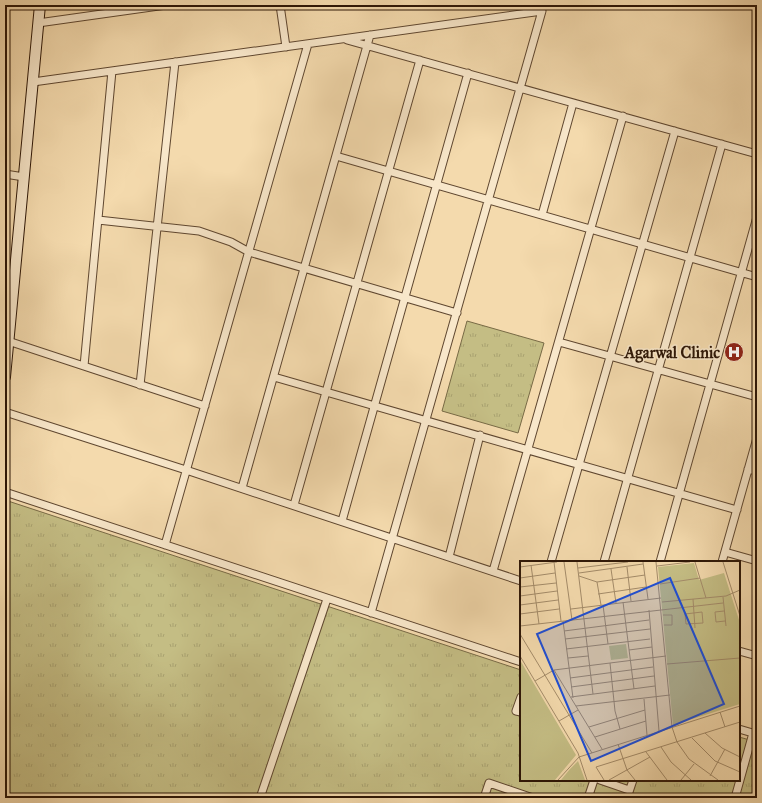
<svg xmlns="http://www.w3.org/2000/svg" width="762" height="803" font-family="'IM FELL Great Primer',serif">
  <style>
    .grass { fill: url(#grass-tufts); stroke: #786a45 }
    .lines { fill: none; stroke-linecap: round; stroke-linejoin: round }
    .street-casing { stroke: #5f4730; stroke-width: 9 }
    .secondary-casing { stroke: #2d1606; stroke-width: 12 }
    .street { stroke: #f8e7ca; stroke-width: 7 }
    .secondary { stroke: #f8e7ca; stroke-width: 10 }
    .labels { text-anchor: middle; stroke-width: 3; stroke-linejoin: round; paint-order: stroke }
    .poi-label { font-size: 16px; font-weight: bold; fill: #2d1606; stroke: #f8e7ca; text-anchor: end }
    .inset-road { fill: none; stroke: #a48c6a; stroke-width: 1 }
    .view { fill: #1d4ed8; fill-opacity: 0.15; stroke: #1d4ed8; stroke-width: 2 }
    .inset-edge { fill: none; stroke: #2d1606; stroke-width: 2 }
  </style>
  <defs>
    <pattern id="grass-tufts" width="24" height="20" patternUnits="userSpaceOnUse"><rect width="24" height="20" fill="#c4bd84"/><path d="M3 7l-1-3M5 7V3M7 7l1-3M15 17l-1-3M17 17v-4M19 17l1-3" fill="none" stroke="#a9a270"/></pattern>
  </defs>
  <rect width="100%" height="100%" fill="#f4daad"/>
  <filter id="stains"><feTurbulence type="fractalNoise" baseFrequency=".005" numOctaves="4"/><feColorMatrix values="0 0 0 0 .2 0 0 0 0 .09 0 0 0 0 .02 0 0 0 .5 -.17"/></filter>
  <radialGradient id="worn" r=".72"><stop offset=".6" stop-color="#630" stop-opacity="0"/><stop offset="1" stop-color="#630" stop-opacity=".3"/></radialGradient>
  <path class="grass" d="M 467,321 L 544,343 L 518,433 L 442,411 Z
    M 5,500 L 521,670 L 521,780 L 739,780 L 739,737 L 757,742 L 757,798 L 5,798 Z"/>
  <g class="lines">
    <defs>
      <path id="street" d="M 280,5 L 286,47
        M 38,23 L 166,5
        M 347,40 L 757,154
        M 33,82 L 542,11
        M 336,156 L 757,277
        M 5,174 L 24,177
        M 542,215 L 573,103
        M 98,220 L 199,231 L 231,242 L 249,252 L 457,313
        M 8,341 L 205,406
        M 559,342 L 757,397
        M 84,366 L 112,71
        M 274,377 L 737,510
        M 140,385 L 175,62
        M 5,412 L 186,470 L 521,581
        M 748,469 L 757,471
        M 242,488 L 370,35
        M 5,492 L 521,662
        M 294,505 L 420,60
        M 342,521 L 468,73
        M 165,545 L 308,44
        M 725,552 L 757,561
        M 449,557 L 480,435
        M 551,562 L 675,131
        M 604,562 L 722,144
        M 660,562 L 757,217
        M 722,562 L 757,438
        M 493,571 L 623,116
        M 371,613 L 542,11 L 541,5
        M 739,651 L 757,656
        M 521,697 L 516,711 L 521,712
        M 739,729 L 756,734
        M 600,780 L 629,790
        M 260,798 L 327,599
        M 484,798 L 489,783 L 533,798
        M 588,798 L 594,780
        M 627,798 L 633,780
        M 735,798 L 753,733"/>
      <path id="secondary" d="M 5,377 L 40,5"/>
    </defs>
    <use href="#street" class="street-casing"/>
    <use href="#secondary" class="secondary-casing"/>
    <use href="#street" class="street"/>
    <use href="#secondary" class="secondary"/>
  </g>
  <defs>
    <symbol id="hospital-disc" viewBox="-11 -11 22 22"><circle r="9.5" fill="#8f2418" stroke="#f8e7ca"/><path d="M-5-5h3v3.5h4V-5h3V5h-3V1.5h-4V5h-3Z" fill="#fff"/></symbol>
  </defs>
  <g fill-rule="evenodd">
    <use href="#hospital-disc" x="723" y="341" width="22" height="22"/>
  </g>
  <g class="labels">
    <g class="poi-label">
      <text x="720" y="358">Agarwal Clinic</text>
    </g>
  </g>
  <g transform="translate(520 561)">
    <rect width="220" height="220" fill="#f4daad"/>
    <path d="M 174,2 L 179,19 L 204,12 L 220,62 L 220,143 L 153,164 L 138,6 ZM 106,83 L 108,97 L 91,99 L 89,85 ZM 0,99 L 56,194 L 35,219 L 0,219 ZM 58,200 L 65,219 L 41,219 L 50,208 Z" fill="#c4bd84"/>
    <path class="inset-road" d="M 34,1 L 41,60M 44,1 L 52,59M 57,1 L 73,133M 123,1 L 128,38M 136,1 L 152,166 L 157,181 L 169,198 L 198,219M 175,1 L 186,37M 203,1 L 220,55M 11,4 L 19,63M 137,5 L 170,1M 0,6 L 37,1M 107,6 L 111,40M 58,7 L 108,1M 91,8 L 96,42M 59,12 L 123,3M 59,15 L 77,21 L 81,44M 0,17 L 35,12M 77,21 L 125,14M 140,23 L 180,17M 0,26 L 36,22M 78,33 L 126,26M 0,35 L 37,30M 203,36 L 206,65M 173,38 L 175,67M 103,41 L 114,128M 142,41 L 206,35 L 220,29M 0,44 L 38,39M 83,44 L 88,83M 51,48 L 141,37M 129,49 L 139,170M 204,50 L 195,51 L 196,61 L 205,60M 182,51 L 183,62 L 166,63 L 165,53 ZM 0,53 L 39,48M 143,54 L 152,54 L 152,64 L 144,64M 43,60 L 53,137M 0,65 L 203,42M 44,70 L 129,59M 0,73 L 72,192M 45,78 L 130,68M 46,88 L 130,78M 109,89 L 132,86M 0,95 L 58,192 L 67,219M 48,97 L 68,95M 90,102 L 95,150 L 100,168M 147,103 L 220,97M 34,109 L 82,188M 50,117 L 133,106M 15,120 L 34,109 L 146,95M 51,126 L 134,115M 51,136 L 135,125M 124,138 L 127,174M 56,145 L 150,134M 200,151 L 205,166M 39,160 L 58,149M 69,166 L 125,149M 185,172 L 202,187 L 220,196M 75,176 L 126,160M 172,177 L 195,200 L 220,211M 98,183 L 107,209 L 115,219M 141,186 L 151,201 L 171,219M 126,191 L 147,219M 190,215 L 205,188M 38,219 L 59,196 L 220,145M 84,219 L 76,206 L 220,161M 89,219 L 130,196M 161,219 L 174,203"/>
    <path class="view" d="M 150,17 L 204,143 L 71,200 L 17,73 Z"/>
    <rect width="220" height="220" class="inset-edge"/>
  </g>
  <rect width="762" height="803" fill="none" stroke="#f4daad" stroke-width="20"/>
  <rect x="6" y="6" width="750" height="791" fill="none" stroke="#2d1606" stroke-width="2"/>
  <rect x="10" y="10" width="742" height="783" fill="none" stroke="#2d1606"/>
  <rect width="100%" height="100%" filter="url(#stains)"/>
  <rect width="100%" height="100%" fill="url(#worn)"/>
</svg>
